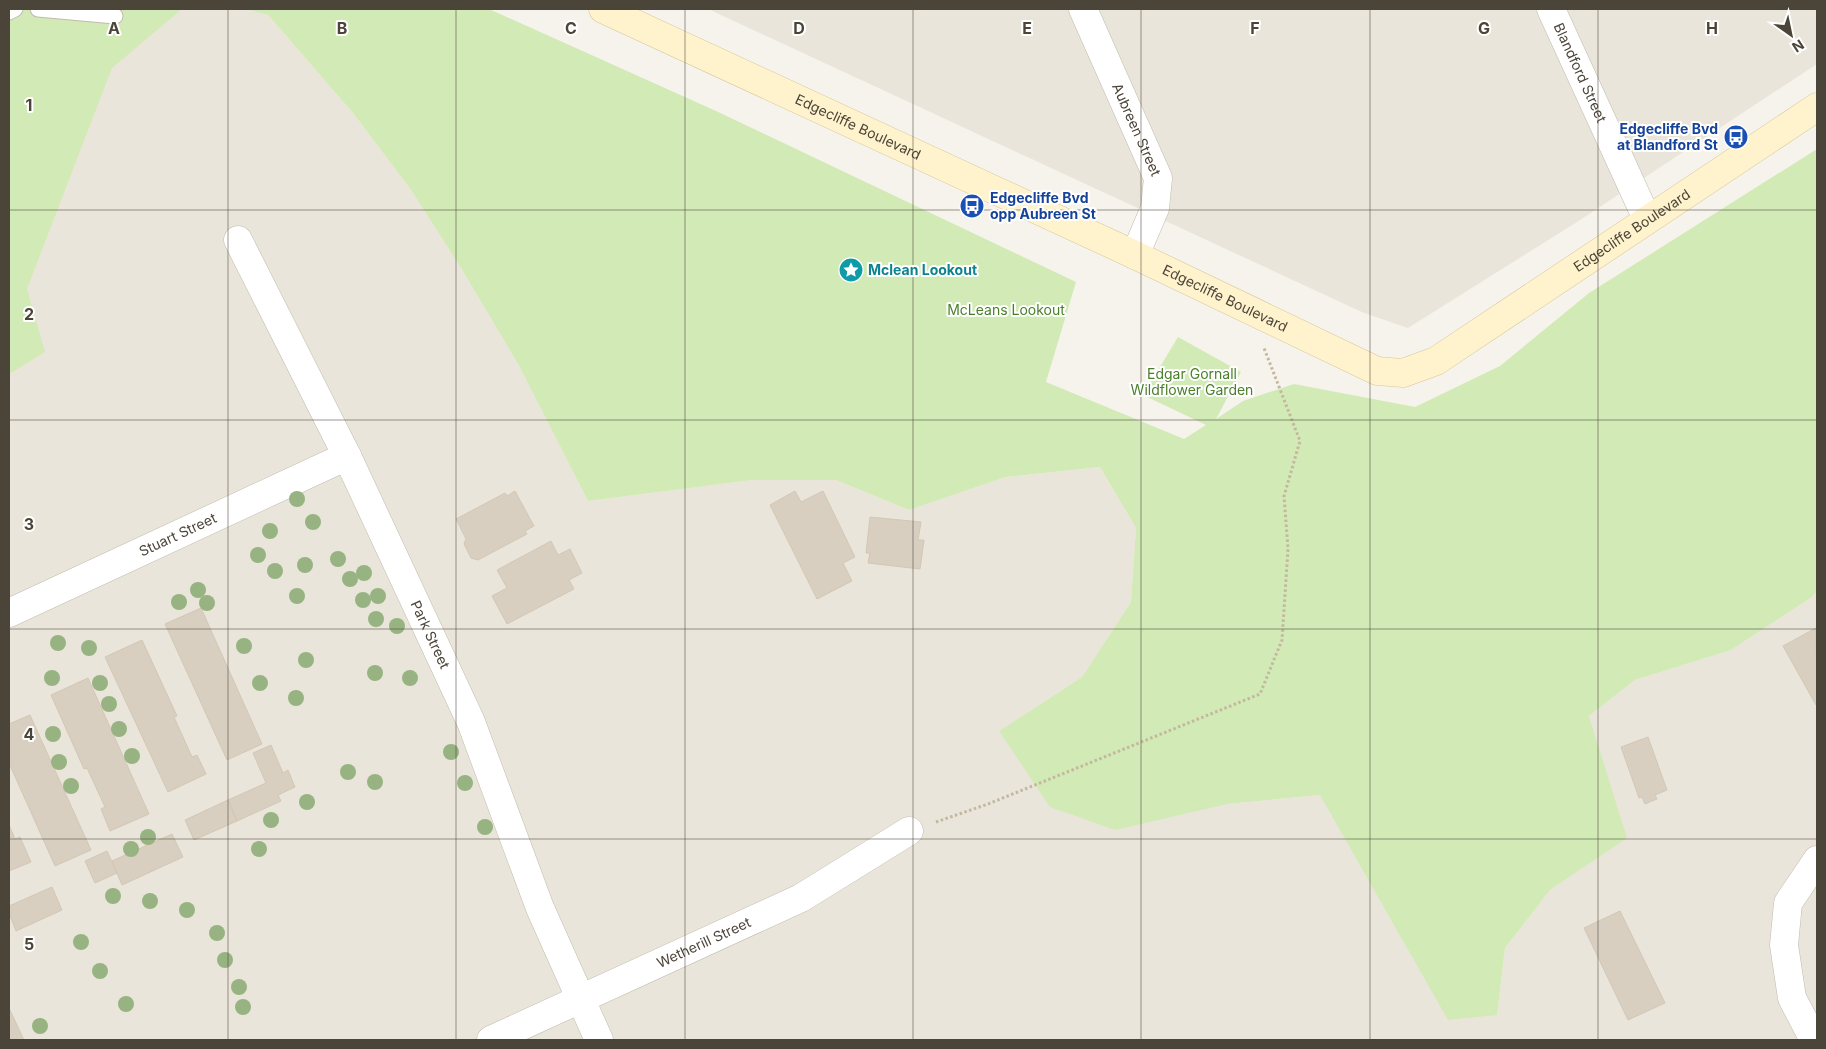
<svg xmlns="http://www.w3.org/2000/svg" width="1826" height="1049" font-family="Inter,sans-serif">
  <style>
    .residential { fill: #eae5da }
    .green { fill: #d2eab5 }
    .building { fill: #d8cfc1; stroke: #d3c7b4 }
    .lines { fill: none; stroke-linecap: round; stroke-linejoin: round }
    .lane-casing { stroke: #c2bbae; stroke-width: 17 }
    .street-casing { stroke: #c2bbae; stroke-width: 29 }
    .secondary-casing { stroke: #d6c79b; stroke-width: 29 }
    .path { stroke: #c4b79f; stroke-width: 3; stroke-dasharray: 2.5 2.5; stroke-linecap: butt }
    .lane { stroke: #fff; stroke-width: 15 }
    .street { stroke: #fff; stroke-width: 28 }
    .secondary { stroke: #fff3cd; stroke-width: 28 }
    .tree { fill: #97b381 }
    .grid { fill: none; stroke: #4b4439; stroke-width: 1; stroke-opacity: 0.55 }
    .labels { text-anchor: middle; stroke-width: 4; stroke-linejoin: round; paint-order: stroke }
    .street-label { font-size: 14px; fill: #4b4439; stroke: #fff }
    .transit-label { font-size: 14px; font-weight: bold; fill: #164399; stroke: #fff; text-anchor: end }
    .culture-label { font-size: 14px; font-weight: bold; fill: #0d838f; stroke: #fff; text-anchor: start }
    .park-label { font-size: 14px; fill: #4a7f2a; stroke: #fff }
    .grid-label { font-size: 16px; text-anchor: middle; font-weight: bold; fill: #4b4439; stroke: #fff; stroke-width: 4; stroke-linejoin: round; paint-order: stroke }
  </style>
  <rect width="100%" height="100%" fill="#f6f3ec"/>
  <path class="residential" d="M 181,9 L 246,9 L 268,15 L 353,113 L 411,190 L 461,268 L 518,364 L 588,501 L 752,480 L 836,480 L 909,510 L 1006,477 L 1100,467 L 1136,528 L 1131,602 L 1082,677 L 999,731 L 1227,804 L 1320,795 L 1497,1015 L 1505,948 L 1550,890 L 1626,838 L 1589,716 L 1635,680 L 1731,650 L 1812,597 L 1817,591 L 1817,1040 L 9,1040 L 9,115 Z
    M 708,9 L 1817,9 L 1817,64 L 1577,222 L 1408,328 L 1364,313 Z"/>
  <path class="green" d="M 9,9 L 182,9 L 112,68 L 27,289 L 45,352 L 9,374 Z
    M 246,9 L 489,9 L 716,111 L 1076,282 L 1046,382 L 1184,439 L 1206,425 L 1143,395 L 1178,337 L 1241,372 L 1216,419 L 1243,401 L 1294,384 L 1415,407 L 1500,366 L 1589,293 L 1817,149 L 1817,591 L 1812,597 L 1731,650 L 1635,680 L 1589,716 L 1627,838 L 1550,890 L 1505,948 L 1497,1015 L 1448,1020 L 1320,795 L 1227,804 L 1115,830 L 1050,807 L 999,731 L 1082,677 L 1131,602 L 1136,528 L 1100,467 L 1006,477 L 909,510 L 836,480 L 752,480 L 588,501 L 518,364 L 461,268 L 411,190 L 353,113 L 268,15 Z"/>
  <path class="building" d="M 515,491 L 534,526 L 525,531 L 527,534 L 478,560 L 471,558 L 464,544 L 466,539 L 456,519 L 505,493 L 507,496 Z
    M 795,491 L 801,502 L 823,491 L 855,557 L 843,563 L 852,581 L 817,599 L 770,505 Z
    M 870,517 L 921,522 L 918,540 L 924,540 L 920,569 L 868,563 L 870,553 L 866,553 Z
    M 551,541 L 558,555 L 570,549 L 582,573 L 569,580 L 574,589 L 507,624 L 492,596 L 507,588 L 497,570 Z
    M 201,608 L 262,744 L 227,760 L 165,624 Z
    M 1816,628 L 1817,704 L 1816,705 L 1783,646 Z
    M 142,640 L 177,716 L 174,717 L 192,757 L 197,755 L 206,774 L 168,792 L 105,657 Z
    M 88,678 L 149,814 L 110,831 L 101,809 L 105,807 L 87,768 L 84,769 L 51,695 Z
    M 30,715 L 91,850 L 55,866 L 9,763 L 9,724 Z
    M 1648,737 L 1667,790 L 1655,795 L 1657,799 L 1645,804 L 1642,797 L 1639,798 L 1621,747 Z
    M 271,745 L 283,773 L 288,770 L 295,787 L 278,795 L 281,801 L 237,821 L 228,800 L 266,783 L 253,753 Z
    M 228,800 L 237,821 L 194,840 L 185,820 Z
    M 9,825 L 15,839 L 20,837 L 31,862 L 9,871 Z
    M 172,834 L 183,857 L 122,885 L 112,861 Z
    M 107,851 L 117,873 L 95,883 L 85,861 Z
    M 52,887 L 62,910 L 16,931 L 9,913 L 9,906 Z
    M 1620,911 L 1665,1003 L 1628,1020 L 1584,928 Z
    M 9,1008 L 24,1040 L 9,1040 Z"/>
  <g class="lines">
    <defs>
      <path id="lane" d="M 38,9 L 115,16
        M 9,12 L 15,9"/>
      <g id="street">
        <path id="s1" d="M 1083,9 L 1158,178 L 1155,208 L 1135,255"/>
        <path id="s2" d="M 1551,9 L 1647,219"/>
        <path id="s3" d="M 238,240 L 347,456 L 471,722 L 540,908 L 599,1040"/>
        <path id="s4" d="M 9,613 L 347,456"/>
        <path id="s5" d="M 491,1040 L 801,898 L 909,831"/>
        <path d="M 1814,1040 L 1792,998 L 1784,945 L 1788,903 L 1817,860"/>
      </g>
      <g id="secondary">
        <path id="s6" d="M 603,9 L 1135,255 L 1377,371 L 1403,373 L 1436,361 L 1817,107"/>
      </g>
    </defs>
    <use href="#lane" class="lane-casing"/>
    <use href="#street" class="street-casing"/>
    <use href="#secondary" class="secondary-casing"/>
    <path class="path" d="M 936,822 L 988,804 L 1260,694 L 1282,640 L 1288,549 L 1284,496 L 1300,441 L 1264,348"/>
    <use href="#lane" class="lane"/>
    <use href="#street" class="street"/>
    <use href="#secondary" class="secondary"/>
  </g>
  <g class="tree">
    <circle cx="297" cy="499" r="8"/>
    <circle cx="313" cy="522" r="8"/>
    <circle cx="270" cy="531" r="8"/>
    <circle cx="258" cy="555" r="8"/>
    <circle cx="338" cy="559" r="8"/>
    <circle cx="305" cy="565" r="8"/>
    <circle cx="275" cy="571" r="8"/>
    <circle cx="364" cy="573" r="8"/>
    <circle cx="350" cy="579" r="8"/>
    <circle cx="198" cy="590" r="8"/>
    <circle cx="297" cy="596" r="8"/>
    <circle cx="378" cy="596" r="8"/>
    <circle cx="363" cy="600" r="8"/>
    <circle cx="179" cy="602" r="8"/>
    <circle cx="207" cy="603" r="8"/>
    <circle cx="376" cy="619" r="8"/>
    <circle cx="397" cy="626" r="8"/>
    <circle cx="58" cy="643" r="8"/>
    <circle cx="244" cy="646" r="8"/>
    <circle cx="89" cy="648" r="8"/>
    <circle cx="306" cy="660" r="8"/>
    <circle cx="375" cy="673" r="8"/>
    <circle cx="52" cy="678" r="8"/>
    <circle cx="410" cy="678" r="8"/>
    <circle cx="100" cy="683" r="8"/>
    <circle cx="260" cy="683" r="8"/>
    <circle cx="296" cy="698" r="8"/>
    <circle cx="109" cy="704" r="8"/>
    <circle cx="119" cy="729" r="8"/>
    <circle cx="53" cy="734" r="8"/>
    <circle cx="451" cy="752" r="8"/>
    <circle cx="132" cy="756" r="8"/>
    <circle cx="59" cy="762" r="8"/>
    <circle cx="348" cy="772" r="8"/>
    <circle cx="375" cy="782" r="8"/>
    <circle cx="465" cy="783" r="8"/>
    <circle cx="71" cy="786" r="8"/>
    <circle cx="307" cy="802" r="8"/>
    <circle cx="271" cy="820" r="8"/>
    <circle cx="485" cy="827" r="8"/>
    <circle cx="148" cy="837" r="8"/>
    <circle cx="131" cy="849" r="8"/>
    <circle cx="259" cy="849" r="8"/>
    <circle cx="113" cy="896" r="8"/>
    <circle cx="150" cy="901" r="8"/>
    <circle cx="187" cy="910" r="8"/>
    <circle cx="217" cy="933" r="8"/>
    <circle cx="81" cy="942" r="8"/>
    <circle cx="225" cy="960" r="8"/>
    <circle cx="100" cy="971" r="8"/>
    <circle cx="239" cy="987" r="8"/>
    <circle cx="126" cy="1004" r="8"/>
    <circle cx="243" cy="1007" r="8"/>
    <circle cx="40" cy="1026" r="8"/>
  </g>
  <path class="grid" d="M 228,9 L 228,1040M 456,9 L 456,1040M 685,9 L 685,1040M 913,9 L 913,1040M 1141,9 L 1141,1040M 1370,9 L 1370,1040M 1598,9 L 1598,1040M 9,210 L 1817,210M 9,420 L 1817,420M 9,629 L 1817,629M 9,839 L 1817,839"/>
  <defs>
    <symbol id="bus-disc" viewBox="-11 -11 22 22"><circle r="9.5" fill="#1a4fb4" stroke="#fff"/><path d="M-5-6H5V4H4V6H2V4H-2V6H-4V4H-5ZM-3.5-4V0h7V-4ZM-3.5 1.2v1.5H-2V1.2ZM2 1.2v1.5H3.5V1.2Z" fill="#fff"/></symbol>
    <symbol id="sight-disc" viewBox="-11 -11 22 22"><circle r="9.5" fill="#0f9aa8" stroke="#fff"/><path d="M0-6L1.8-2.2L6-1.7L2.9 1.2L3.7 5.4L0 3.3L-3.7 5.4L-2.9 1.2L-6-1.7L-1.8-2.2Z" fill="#fff"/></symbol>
  </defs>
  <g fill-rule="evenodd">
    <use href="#bus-disc" x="1722" y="123" width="28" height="28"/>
    <use href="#bus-disc" x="958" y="192" width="28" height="28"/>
    <use href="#sight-disc" x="837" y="256" width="28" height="28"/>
  </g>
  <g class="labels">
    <g class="street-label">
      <text dy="5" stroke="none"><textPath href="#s2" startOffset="70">Blandford Street</textPath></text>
      <text dy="5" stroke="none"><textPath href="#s6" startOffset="281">Edgecliffe Boulevard</textPath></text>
      <text dy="5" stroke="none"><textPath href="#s1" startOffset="132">Aubreen Street</textPath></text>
      <text dy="5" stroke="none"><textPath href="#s6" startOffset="1151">Edgecliffe Boulevard</textPath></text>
      <text dy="5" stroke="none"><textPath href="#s6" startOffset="686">Edgecliffe Boulevard</textPath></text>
      <text dy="5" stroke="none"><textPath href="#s4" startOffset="186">Stuart Street</textPath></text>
      <text dy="5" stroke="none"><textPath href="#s3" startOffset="439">Park Street</textPath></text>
      <text dy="5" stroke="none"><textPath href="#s5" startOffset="234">Wetherill Street</textPath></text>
    </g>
    <g class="transit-label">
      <text x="1718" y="134">Edgecliffe Bvd<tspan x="1718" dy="16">at Blandford St</tspan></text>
      <text x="990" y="203" text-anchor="start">Edgecliffe Bvd<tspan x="990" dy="16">opp Aubreen St</tspan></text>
    </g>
    <g class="culture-label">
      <text x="868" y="275">Mclean Lookout</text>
    </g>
    <g class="park-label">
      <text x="1006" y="315">McLeans Lookout</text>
      <text x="1192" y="379">Edgar Gornall<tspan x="1192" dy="16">Wildflower Garden</tspan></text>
    </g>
  </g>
  <g class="grid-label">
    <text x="114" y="34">A</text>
    <text x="342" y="34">B</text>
    <text x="571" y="34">C</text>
    <text x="799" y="34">D</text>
    <text x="1027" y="34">E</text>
    <text x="1255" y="34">F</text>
    <text x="1484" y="34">G</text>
    <text x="1712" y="34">H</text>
    <text x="29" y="111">1</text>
    <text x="29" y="320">2</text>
    <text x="29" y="530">3</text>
    <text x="29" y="740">4</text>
    <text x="29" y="950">5</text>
  </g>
  <rect width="1826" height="1049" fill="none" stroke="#4b4439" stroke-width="20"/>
  <g transform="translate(1791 35) rotate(147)" stroke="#ffffff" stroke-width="4" paint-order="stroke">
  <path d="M0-4L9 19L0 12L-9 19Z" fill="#4b4439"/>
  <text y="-8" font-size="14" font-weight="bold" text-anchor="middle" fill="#4b4439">N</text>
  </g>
</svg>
